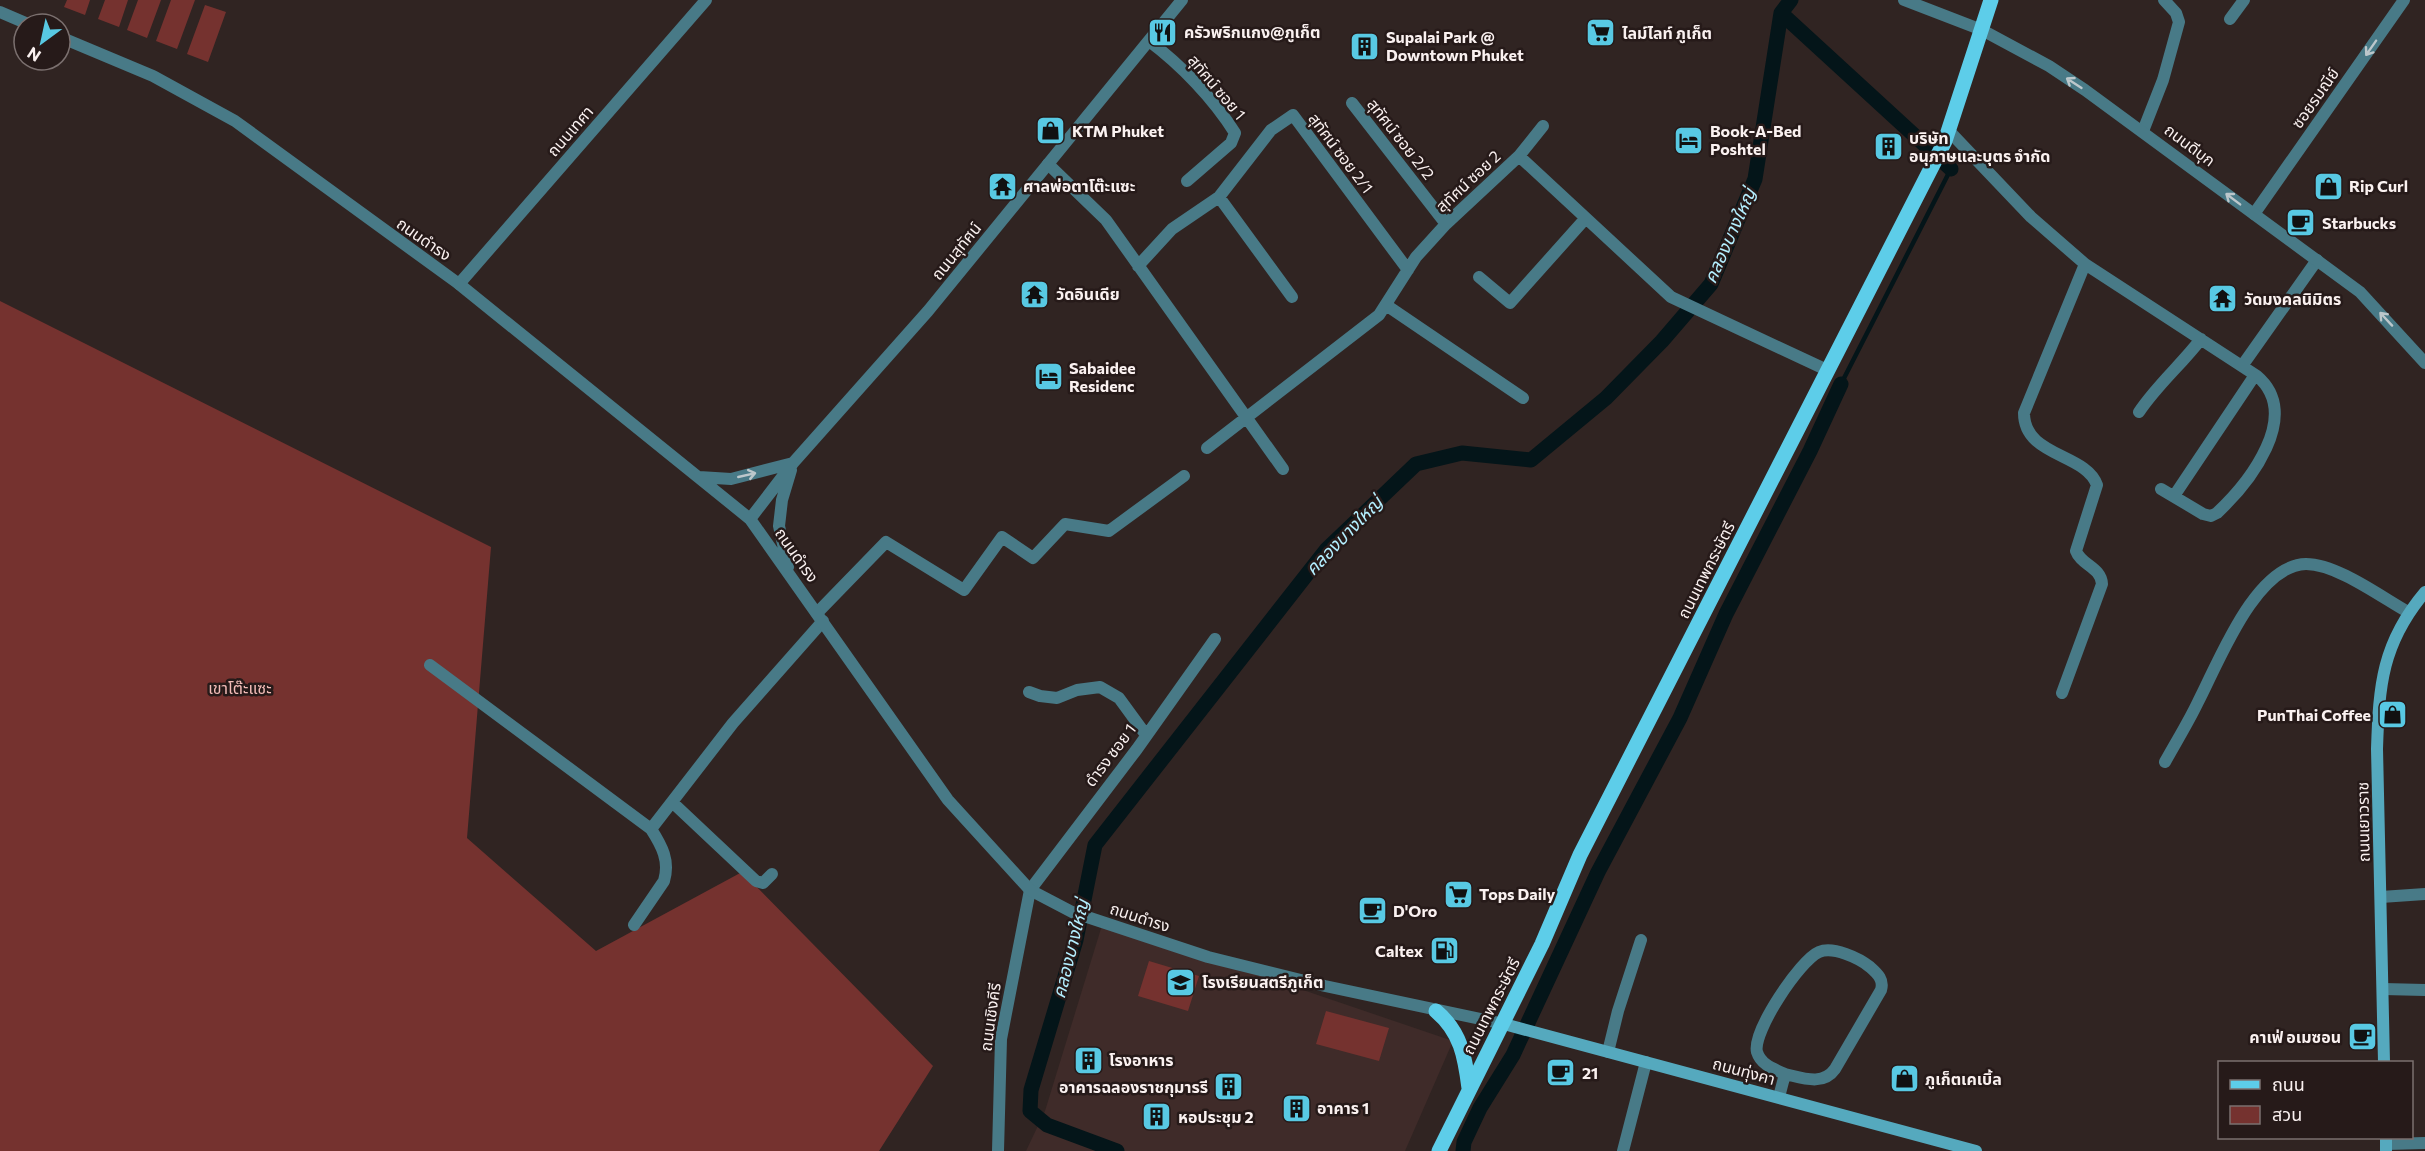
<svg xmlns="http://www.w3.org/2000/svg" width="2425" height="1151" font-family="Commissioner,'Noto Sans Thai',sans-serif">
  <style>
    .built { fill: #3f2b29 }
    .green { fill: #75322f }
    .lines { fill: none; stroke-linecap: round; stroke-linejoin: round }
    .stream { stroke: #041519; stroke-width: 4.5 }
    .canal { stroke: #041519; stroke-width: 15 }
    .minor { stroke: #487a87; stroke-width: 12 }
    .tertiary { stroke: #487a87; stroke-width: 12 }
    .secondary { stroke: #55a9be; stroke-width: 12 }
    .primary { stroke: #5dcde9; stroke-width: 15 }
    .oneway { stroke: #bcc7cb }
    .labels { text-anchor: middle; stroke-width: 5; stroke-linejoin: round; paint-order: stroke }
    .poi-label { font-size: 16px; font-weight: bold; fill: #faf1f0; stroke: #261a19; text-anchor: start }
    .street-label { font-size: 16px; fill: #faf1f0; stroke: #261a19 }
    .park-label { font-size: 16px; fill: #f3bdb8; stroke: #261a19 }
    .water-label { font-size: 18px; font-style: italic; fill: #b4efff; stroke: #261a19 }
  </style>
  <rect width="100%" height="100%" fill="#302422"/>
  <path class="built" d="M 1103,922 L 1453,1041 L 1405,1151 L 1026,1151 L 1045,1111 Z"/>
  <path class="green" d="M 67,0 L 90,0 L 85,15 L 64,7 Z
    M 105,0 L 128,0 L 119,27 L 98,19 Z
    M 138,0 L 161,0 L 147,38 L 127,30 Z
    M 171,0 L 195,0 L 177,49 L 156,41 Z
    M 205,5 L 226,12 L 208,62 L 187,54 Z
    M 0,301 L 491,547 L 467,838 L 596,951 L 742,872 L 933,1066 L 879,1151 L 0,1151 Z
    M 1149,961 L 1199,976 L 1188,1011 L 1138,996 Z
    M 1326,1011 L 1389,1028 L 1379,1061 L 1316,1044 Z"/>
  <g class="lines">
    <path class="stream" d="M 1841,384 L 1958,155"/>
    <path class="canal" d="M 1781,13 L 1951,169
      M 1117,1151 L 1047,1125 L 1030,1111 L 1031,1090 L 1076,940 L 1095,845 L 1326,550 L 1416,464 L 1462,453 L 1531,460 L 1606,398 L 1662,341 L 1711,284 L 1755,179 L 1781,13 L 1791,0
      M 1463,1151 L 1464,1142 L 1480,1108 L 1513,1055 L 1598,872 L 1680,718 L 1726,614 L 1810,451 L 1841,384"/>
    <path class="minor" d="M 1904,0 L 1982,30
      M 2230,19 L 2244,0
      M 1149,41 C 1181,65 1213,98 1235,133 L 1231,143 L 1187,181
      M 1352,103 L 1446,224
      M 2143,131 L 2163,80 L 2179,22 L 2176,13 L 2164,0
      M 1950,132 L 2031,217 L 2085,264 L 2257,376 C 2303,415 2249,483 2217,513 L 2211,516 L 2203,514 L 2161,489
      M 1519,156 L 1543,126
      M 1048,164 L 1106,220 L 1283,469
      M 1219,197 L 1292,297
      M 2254,214 L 2404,0
      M 1138,266 L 1172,229 L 1219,197 L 1271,130 L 1293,115 L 1408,270
      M 1479,277 L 1510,303 L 1585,219
      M 459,284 L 706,0
      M 1386,305 L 1523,398
      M 2242,366 L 2317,260
      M 2139,412 C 2157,385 2181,365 2201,339
      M 1207,448 L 1379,315 L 1416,257 L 1446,224 L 1519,156 L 1671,297 L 1827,370
      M 2174,496 L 2255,375
      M 817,613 L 886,542 L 964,590 L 1002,537 L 1033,558 L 1065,524 L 1109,531 L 1184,476
      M 430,665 L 651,829 C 662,846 670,861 664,881 L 634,925
      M 1029,692 L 1040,696 L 1057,698 L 1077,690 L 1100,687 L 1119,698 L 1146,735
      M 2062,693 L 2102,584 C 2101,567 2081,565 2076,551 L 2097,485 C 2086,453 2024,457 2024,413 L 2085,264
      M 2165,762 C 2176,742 2188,723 2198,702 C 2218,664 2255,565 2306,564 C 2337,564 2381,597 2408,612
      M 672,802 L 756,881 L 763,883 L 772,874
      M 651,829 L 733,723 L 823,621
      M 2381,897 L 2425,894
      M 2383,989 L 2425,990
      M 1608,1052 L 1618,1011 L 1641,940
      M 1779,1097 L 1785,1074 C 1803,1078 1823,1086 1835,1069 L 1881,990 C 1884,980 1878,974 1870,967 C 1859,958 1833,946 1819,952 C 1800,960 1752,1032 1757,1052 C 1761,1065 1774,1069 1785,1074
      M 2386,1144 L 2425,1143
      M 998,1151 L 1001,1039 L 1030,890 L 1137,749 L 1215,639
      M 1623,1151 L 1646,1062"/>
    <path class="tertiary" d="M 0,12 L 28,24
      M 1982,30 L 2049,66 L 2085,90 L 2360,292 L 2425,363
      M 60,37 L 153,76 L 235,121 L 459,284 L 750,519 L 948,800 L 1030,890 L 1072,912 L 1208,957 L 1325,986 L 1504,1024
      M 699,477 L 731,479 L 793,463
      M 750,519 L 793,463 L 928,311 L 1182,0
      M 788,567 L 779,526 L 782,500 L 791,470"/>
    <path class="secondary" d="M 1504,1024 L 1976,1151
      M 2384,1062 L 2377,749 C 2379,685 2382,643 2425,592
      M 2386,1138 L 2386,1151"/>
    <path class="primary" d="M 1436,1011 C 1461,1032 1465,1057 1469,1088
      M 1439,1151 L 1542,944 L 1580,855 L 1945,141 L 1991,0"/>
  </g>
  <defs><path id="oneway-shaft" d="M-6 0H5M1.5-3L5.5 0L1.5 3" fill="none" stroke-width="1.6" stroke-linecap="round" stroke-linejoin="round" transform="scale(1.5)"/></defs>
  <g class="oneway">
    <use href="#oneway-shaft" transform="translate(2371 48) rotate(125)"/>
    <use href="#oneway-shaft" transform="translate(2074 83) rotate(-147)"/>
    <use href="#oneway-shaft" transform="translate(2233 199) rotate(-143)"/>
    <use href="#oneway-shaft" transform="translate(2386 319) rotate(-133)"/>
    <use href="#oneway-shaft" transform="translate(747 475) rotate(-13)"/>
  </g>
  <defs>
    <symbol id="restaurant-square" viewBox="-11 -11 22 22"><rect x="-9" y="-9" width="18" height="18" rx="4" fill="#58c9e3" stroke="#261a19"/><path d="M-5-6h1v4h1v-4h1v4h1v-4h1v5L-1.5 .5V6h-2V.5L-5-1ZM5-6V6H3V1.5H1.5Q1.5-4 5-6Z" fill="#111"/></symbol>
    <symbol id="supermarket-square" viewBox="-11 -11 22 22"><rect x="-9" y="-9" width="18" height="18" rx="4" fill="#58c9e3" stroke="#261a19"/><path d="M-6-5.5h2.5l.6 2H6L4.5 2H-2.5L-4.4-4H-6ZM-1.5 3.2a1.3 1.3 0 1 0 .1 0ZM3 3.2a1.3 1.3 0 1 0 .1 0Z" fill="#111"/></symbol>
    <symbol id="building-square" viewBox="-11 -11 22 22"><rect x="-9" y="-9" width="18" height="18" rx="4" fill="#58c9e3" stroke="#261a19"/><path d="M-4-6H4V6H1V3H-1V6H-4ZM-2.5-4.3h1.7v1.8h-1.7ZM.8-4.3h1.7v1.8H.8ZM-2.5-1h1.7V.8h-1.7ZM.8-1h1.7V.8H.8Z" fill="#111"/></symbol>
    <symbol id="shop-square" viewBox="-11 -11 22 22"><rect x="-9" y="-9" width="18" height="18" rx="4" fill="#58c9e3" stroke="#261a19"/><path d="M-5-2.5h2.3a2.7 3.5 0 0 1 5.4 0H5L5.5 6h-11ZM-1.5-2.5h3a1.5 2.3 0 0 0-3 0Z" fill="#111"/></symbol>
    <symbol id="hotel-square" viewBox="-11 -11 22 22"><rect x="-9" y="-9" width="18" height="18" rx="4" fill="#58c9e3" stroke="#261a19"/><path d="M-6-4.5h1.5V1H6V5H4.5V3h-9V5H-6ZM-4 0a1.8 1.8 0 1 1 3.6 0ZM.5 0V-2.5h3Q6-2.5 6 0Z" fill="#111"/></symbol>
    <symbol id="temple-square" viewBox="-11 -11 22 22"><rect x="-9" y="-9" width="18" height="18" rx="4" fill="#58c9e3" stroke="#261a19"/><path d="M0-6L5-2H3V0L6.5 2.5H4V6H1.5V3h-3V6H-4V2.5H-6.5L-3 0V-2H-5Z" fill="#111"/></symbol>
    <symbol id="cafe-square" viewBox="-11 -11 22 22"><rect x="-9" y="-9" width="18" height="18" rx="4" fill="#58c9e3" stroke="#261a19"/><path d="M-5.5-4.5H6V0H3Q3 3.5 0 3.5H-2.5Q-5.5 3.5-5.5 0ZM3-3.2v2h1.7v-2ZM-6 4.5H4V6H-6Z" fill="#111"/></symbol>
    <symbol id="fuel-square" viewBox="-11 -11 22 22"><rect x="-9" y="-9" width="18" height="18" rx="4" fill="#58c9e3" stroke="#261a19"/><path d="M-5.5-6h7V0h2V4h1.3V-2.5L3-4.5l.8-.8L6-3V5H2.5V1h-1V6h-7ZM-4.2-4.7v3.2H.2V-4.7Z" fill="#111"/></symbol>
    <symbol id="school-square" viewBox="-11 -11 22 22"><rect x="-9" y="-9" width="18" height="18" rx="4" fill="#58c9e3" stroke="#261a19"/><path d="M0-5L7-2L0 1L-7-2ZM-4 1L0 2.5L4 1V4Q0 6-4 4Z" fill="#111"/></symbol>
  </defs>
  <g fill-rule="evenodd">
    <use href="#restaurant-square" x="1146" y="16" width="33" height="33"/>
    <use href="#supermarket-square" x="1584" y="16" width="33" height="33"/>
    <use href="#building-square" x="1348" y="30" width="33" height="33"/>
    <use href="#shop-square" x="1034" y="114" width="33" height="33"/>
    <use href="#hotel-square" x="1672" y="124" width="33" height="33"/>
    <use href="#building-square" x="1872" y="130" width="33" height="33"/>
    <use href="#temple-square" x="986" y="170" width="33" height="33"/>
    <use href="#shop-square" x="2312" y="170" width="33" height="33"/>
    <use href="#cafe-square" x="2284" y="206" width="33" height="33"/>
    <use href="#temple-square" x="1018" y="278" width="33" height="33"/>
    <use href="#temple-square" x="2206" y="282" width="33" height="33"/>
    <use href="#hotel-square" x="1032" y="360" width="33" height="33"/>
    <use href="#shop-square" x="2376" y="698" width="33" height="33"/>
    <use href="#supermarket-square" x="1442" y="878" width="33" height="33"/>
    <use href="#cafe-square" x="1356" y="894" width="33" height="33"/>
    <use href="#fuel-square" x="1428" y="934" width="33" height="33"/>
    <use href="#school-square" x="1164" y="966" width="33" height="33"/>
    <use href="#cafe-square" x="2346" y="1020" width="33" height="33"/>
    <use href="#building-square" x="1072" y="1044" width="33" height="33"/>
    <use href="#cafe-square" x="1544" y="1056" width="33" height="33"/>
    <use href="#shop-square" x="1888" y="1062" width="33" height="33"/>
    <use href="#building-square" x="1212" y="1070" width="33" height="33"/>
    <use href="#building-square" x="1280" y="1092" width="33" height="33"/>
    <use href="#building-square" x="1140" y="1100" width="33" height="33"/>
  </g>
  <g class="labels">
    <g class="poi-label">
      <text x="1184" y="38">ครัวพริกแกง@ภูเก็ต</text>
      <text x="1622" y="39">ไลม์ไลท์ ภูเก็ต</text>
      <text x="1386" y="43">Supalai Park @<tspan x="1386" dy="18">Downtown Phuket</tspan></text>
      <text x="1072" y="137">KTM Phuket</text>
      <text x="1710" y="137">Book-A-Bed<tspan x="1710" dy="18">Poshtel</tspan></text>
      <text x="1909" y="144">บริษัท<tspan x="1909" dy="18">อนุภาษและบุตร จำกัด</tspan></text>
      <text x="1023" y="192">ศาลพ่อตาโต๊ะแซะ</text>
      <text x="2349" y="192">Rip Curl</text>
      <text x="2322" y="229">Starbucks</text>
      <text x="1056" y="300">วัดอินเดีย</text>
      <text x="2244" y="305">วัดมงคลนิมิตร</text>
      <text x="1069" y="374">Sabaidee<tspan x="1069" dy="18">Residenc</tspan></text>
      <text x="2371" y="721" text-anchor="end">PunThai Coffee</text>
      <text x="1479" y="900">Tops Daily</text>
      <text x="1393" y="917">D'Oro</text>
      <text x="1423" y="957" text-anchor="end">Caltex</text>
      <text x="1202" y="988">โรงเรียนสตรีภูเก็ต</text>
      <text x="2341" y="1043" text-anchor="end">คาเฟ่ อเมซอน</text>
      <text x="1109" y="1066">โรงอาหาร</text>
      <text x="1582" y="1079">21</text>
      <text x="1925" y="1085">ภูเก็ตเคเบิ้ล</text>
      <text x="1208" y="1093" text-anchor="end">อาคารฉลองราชกุมารรี</text>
      <text x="1317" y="1114">อาคาร 1</text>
      <text x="1178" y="1123">หอประชุม 2</text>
    </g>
    <g class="street-label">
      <text transform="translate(1217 87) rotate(50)" y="6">สุทัศน์ ซอย 1</text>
      <text transform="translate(2315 98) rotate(-55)" y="6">ซอยรมณีย์</text>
      <text transform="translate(570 131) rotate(-49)" y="6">ถนนเทศา</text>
      <text transform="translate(1401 139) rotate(52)" y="6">สุทัศน์ ซอย 2/2</text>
      <text transform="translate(2190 145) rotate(37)" y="6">ถนนดีบุก</text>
      <text transform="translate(1341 153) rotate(53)" y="6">สุทัศน์ ซอย 2/1</text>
      <text transform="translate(1468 181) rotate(-43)" y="6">สุทัศน์ ซอย 2</text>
      <text transform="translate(424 239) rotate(35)" y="6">ถนนดำรง</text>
      <text transform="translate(956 251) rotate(-51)" y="6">ถนนสุทัศน์</text>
      <text transform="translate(797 555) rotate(55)" y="6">ถนนดำรง</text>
      <text transform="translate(1706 570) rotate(-63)" y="6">ถนนเทพกระษัตรี</text>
      <text transform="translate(1110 755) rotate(-53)" y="6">ดำรง ซอย 1</text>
      <text transform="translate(2363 822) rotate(-91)" y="6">ถนนเยาวราช</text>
      <text transform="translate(1140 917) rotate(18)" y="6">ถนนดำรง</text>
      <text transform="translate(1491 1006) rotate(-63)" y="6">ถนนเทพกระษัตรี</text>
      <text transform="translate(990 1017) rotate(-82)" y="6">ถนนเชิงคีรี</text>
      <text transform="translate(1744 1071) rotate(15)" y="6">ถนนทุ่งคา</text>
    </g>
    <g class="park-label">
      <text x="240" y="694">เขาโต๊ะแซะ</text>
    </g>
    <g class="water-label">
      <text transform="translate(1730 236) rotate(-66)" y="6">คลองบางใหญ่</text>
      <text transform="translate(1344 536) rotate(-46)" y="6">คลองบางใหญ่</text>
      <text transform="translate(1071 949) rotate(-76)" y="6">คลองบางใหญ่</text>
    </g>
  </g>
  <rect x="2218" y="1061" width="195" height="78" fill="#261a19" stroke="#7b706f" stroke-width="1.5"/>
  <rect x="2230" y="1080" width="30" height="9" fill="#5dcde9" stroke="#7b706f" stroke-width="1.5"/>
  <text x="2272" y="1091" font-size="18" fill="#faf1f0">ถนน</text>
  <rect x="2230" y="1106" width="30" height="18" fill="#75322f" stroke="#7b706f" stroke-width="1.5"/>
  <text x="2272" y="1121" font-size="18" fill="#faf1f0">สวน</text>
  <g transform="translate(42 42) rotate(213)"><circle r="28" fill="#261a19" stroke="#7b706f" stroke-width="1.5"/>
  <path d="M0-4.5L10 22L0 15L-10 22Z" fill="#58c9e3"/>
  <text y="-9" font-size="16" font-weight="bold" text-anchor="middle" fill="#faf1f0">N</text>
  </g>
</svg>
